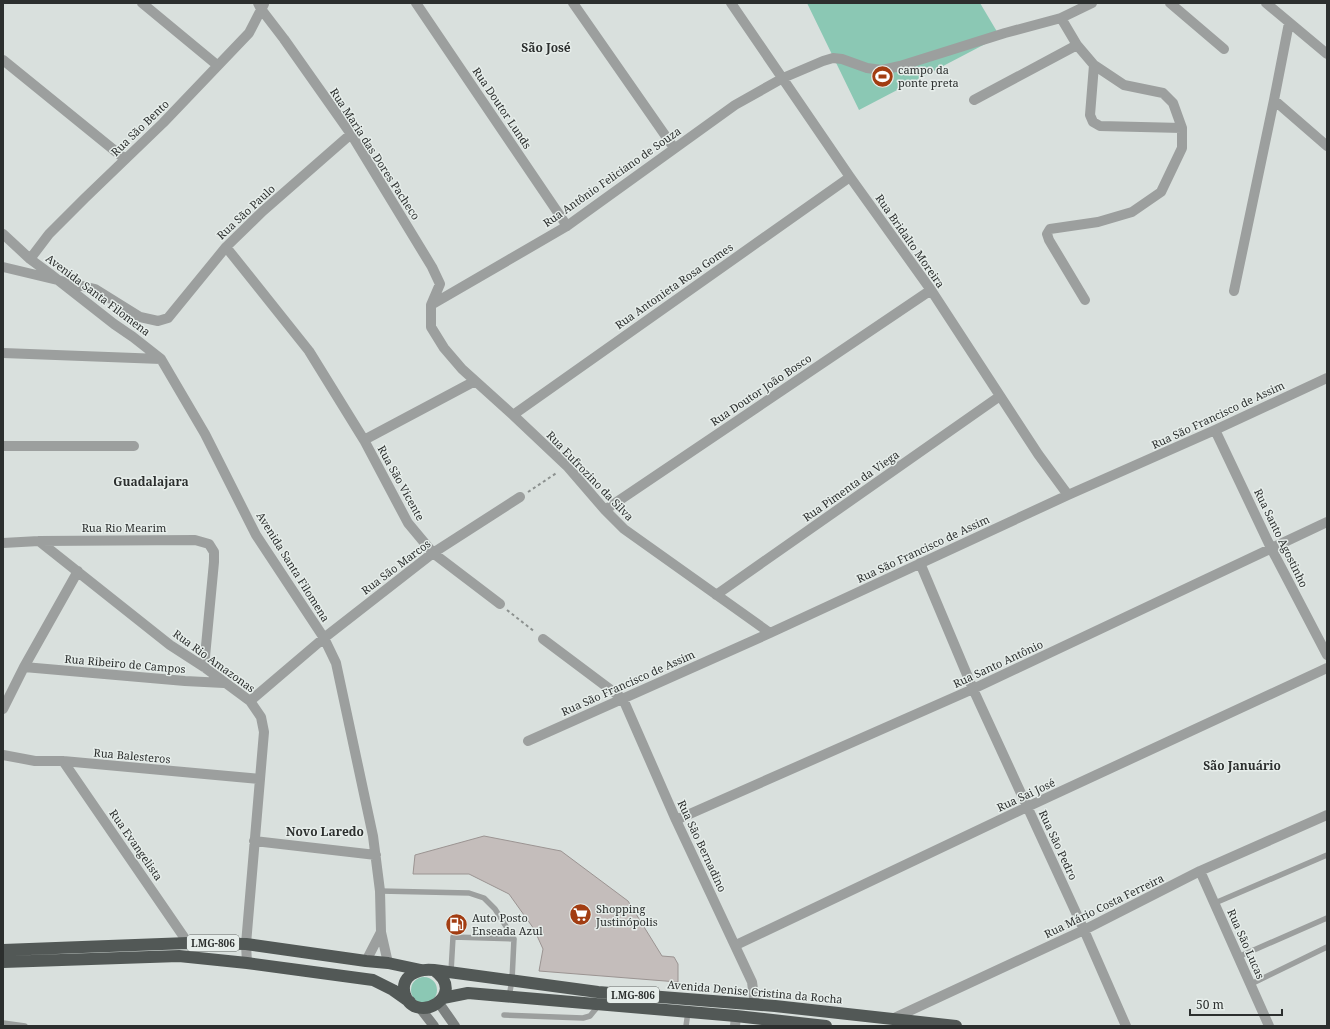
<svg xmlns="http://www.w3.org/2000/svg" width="1330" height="1029" font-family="'Noto Serif',serif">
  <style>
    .green { fill: #8bc8b4 }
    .building { fill: #c4bdbb; stroke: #9b9492 }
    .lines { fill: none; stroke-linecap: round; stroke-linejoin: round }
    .path { stroke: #8c918f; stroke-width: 2; stroke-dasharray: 3 3; stroke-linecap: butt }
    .lane { stroke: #9c9f9e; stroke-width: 5.5 }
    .street { stroke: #9c9f9e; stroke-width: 10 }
    .secondary { stroke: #7c807f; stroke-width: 10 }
    .highway { stroke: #525856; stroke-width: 12 }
    .labels { text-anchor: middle; stroke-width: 3; stroke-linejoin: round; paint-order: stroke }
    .shield { fill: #e6edea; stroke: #646866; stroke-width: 1 }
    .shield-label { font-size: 10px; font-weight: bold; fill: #2c2f2e }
    .poi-label { font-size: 11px; fill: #2c2f2e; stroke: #e6edea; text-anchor: start }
    .street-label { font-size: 11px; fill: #2c2f2e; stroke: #e6edea }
    .neighbourhood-label { font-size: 12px; font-weight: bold; fill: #2c2f2e; stroke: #e6edea }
  </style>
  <rect width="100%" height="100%" fill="#d9e0dd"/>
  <path class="green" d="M 807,3 L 980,3 L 999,35 L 989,42 L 859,110 Z
    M411 990a13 13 0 1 1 26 0a13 13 0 1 1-26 0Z"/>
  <path class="building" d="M 484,836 L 561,851 L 628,901 L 662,956 L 674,957 L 678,964 L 678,982 L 539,971 L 543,949 L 534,929 L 509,894 L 469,874 L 413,874 L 415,855 Z"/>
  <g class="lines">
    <path class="path" d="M 528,492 L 558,472
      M 507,610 L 535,632"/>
    <path class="lane" d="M 380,891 L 469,893 L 484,898 L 495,909 L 514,939
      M 1215,903 L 1327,855
      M 1238,957 L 1327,918
      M 451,972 L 453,937 L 514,939 L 512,980 L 509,997
      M 1251,984 L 1327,947
      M 504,1015 L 583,1018 L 590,1016 L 599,1005
      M 3,1023 L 25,1026
      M 686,1026 L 688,1012"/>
    <path class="street" d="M 142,3 L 217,65
      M 258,3 L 261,9 L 284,39 L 351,134 L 432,267 L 440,284 L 431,305 L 431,327 L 444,348 L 462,369 L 513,415 L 567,466 L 605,510 L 624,529 L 770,633
      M 416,3 L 567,226
      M 573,3 L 674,148
      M 731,3 L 850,177 L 931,290 L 1038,454 L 1068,495
      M 1170,3 L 1224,49
      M 1266,3 L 1327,54
      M 3,60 L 125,159
      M 1094,65 L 1090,115 L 1093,122 L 1100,126 L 1182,128
      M 974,100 L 1077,45
      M 1274,100 L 1327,146
      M 3,234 L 30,259 L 49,273 L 114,324 L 133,337 L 161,359 L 205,434 L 256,535 L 324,638 L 336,663 L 373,836 L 380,891 L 381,932 L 388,963
      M 226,247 L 309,351 L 364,440 L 408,523 L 433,553 L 500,604
      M 30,259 L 49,234 L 85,198 L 163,123 L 249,33 L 264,4
      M 3,267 L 95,289 L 140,317 L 158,321 L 168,318 L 226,247 L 263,211 L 351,134
      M 1234,291 L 1274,100 L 1289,23
      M 1085,300 L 1049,240 L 1047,234 L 1050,229 L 1098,222 L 1132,212 L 1161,192 L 1182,148 L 1182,128 L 1173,103 L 1163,93 L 1124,85 L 1094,65 L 1077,45 L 1061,18 L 1092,3
      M 431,305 L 567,226 L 735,105 L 783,78 L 823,61 L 833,58 L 842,59 L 867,68 L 882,70 L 900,66 L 1005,33 L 1061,18
      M 3,353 L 161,359
      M 513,415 L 850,177
      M 1215,430 L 1271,548 L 1327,655
      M 364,440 L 475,381
      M 3,446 L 134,446
      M 605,510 L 931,290
      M 39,541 L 170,645 L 204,667 L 250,701 L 261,717 L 264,732 L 246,944 L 247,963
      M 3,543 L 39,541 L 195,540 L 209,544 L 214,552 L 214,562 L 204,667
      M 920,563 L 973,689 L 1084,930 L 1126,1026
      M 716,595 L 1000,396
      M 543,639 L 623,699 L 676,820 L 752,982 L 755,1004
      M 24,667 L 185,681 L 224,683
      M 250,701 L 324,638 L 433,553 L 520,497
      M 3,709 L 24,667 L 78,571
      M 528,741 L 770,633 L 1068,495 L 1215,430 L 1327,378
      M 3,755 L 35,761 L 63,761 L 260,779
      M 63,761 L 188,943
      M 676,820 L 973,689 L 1327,522
      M 254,841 L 376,855
      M 1200,871 L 1269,1026
      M 736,945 L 1027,807 L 1327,668
      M 366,961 L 381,932
      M 892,1019 L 1084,930 L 1200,871 L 1327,815
      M 735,1026 L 736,1016"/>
    <path class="secondary" d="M 439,1003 L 455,1026
      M 420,1008 L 434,1026"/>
    <path class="highway" d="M 3,950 L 188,943 L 246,944 L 366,961 L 388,963 L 421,970
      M 3,962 L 179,956 L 247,963 L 373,980 L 393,990 L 410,1002
      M 434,970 C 469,995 416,1026 405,995 C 399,976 418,968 434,970 L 598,992 L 775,1006 L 956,1026
      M 443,998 L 468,993 L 736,1016 L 826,1026"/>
  </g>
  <defs>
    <symbol id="stadium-disc" viewBox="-11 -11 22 22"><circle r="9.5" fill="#a23d12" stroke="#e6edea"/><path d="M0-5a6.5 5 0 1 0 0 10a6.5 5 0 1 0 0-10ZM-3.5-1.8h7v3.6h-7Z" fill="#fff"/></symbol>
    <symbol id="supermarket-disc" viewBox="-11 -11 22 22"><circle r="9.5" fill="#a23d12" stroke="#e6edea"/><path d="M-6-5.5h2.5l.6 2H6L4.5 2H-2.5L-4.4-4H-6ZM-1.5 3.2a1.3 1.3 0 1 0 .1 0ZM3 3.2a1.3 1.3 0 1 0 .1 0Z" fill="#fff"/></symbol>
    <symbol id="fuel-disc" viewBox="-11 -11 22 22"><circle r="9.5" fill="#a23d12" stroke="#e6edea"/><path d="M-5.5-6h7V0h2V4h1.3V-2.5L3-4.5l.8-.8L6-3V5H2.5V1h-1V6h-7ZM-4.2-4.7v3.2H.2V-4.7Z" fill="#fff"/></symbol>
  </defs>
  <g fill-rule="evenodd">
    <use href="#stadium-disc" x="870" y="64" width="25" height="25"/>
    <use href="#supermarket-disc" x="568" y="902" width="25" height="25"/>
    <use href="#fuel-disc" x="444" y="912" width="25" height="25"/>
  </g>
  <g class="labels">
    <g class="shield">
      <rect x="187" y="935" width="52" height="16" rx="3"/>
      <rect x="607" y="987" width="52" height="16" rx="3"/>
    </g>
    <g class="shield-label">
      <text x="213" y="947">LMG-806</text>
      <text x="633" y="999">LMG-806</text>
    </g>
    <g class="poi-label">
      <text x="898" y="74">campo da<tspan x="898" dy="13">ponte preta</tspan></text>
      <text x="596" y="913">Shopping<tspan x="596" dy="13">Justinópolis</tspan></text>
      <text x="472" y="922">Auto Posto<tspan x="472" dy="13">Enseada Azul</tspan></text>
    </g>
    <g class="street-label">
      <text transform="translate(502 108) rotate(56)" y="4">Rua Doutor Lunds</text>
      <text transform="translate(140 128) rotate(-44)" y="4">Rua São Bento</text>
      <text transform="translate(375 154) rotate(57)" y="4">Rua Maria das Dores Pacheco</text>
      <text transform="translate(612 177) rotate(-35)" y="4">Rua Antônio Feliciano de Souza</text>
      <text transform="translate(246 212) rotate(-43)" y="4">Rua São Paulo</text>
      <text transform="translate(910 241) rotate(55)" y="4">Rua Bridalto Moreira</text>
      <text transform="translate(674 286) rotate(-35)" y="4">Rua Antonieta Rosa Gomes</text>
      <text transform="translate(98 295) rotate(37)" y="4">Avenida Santa Filomena</text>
      <text transform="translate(761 390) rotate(-34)" y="4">Rua Doutor João Bosco</text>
      <text transform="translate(1218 415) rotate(-25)" y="4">Rua São Francisco de Assim</text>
      <text transform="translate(590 476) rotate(46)" y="4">Rua Eufrozino da Silva</text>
      <text transform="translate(401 483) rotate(61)" y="4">Rua São Vicente</text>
      <text transform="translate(851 486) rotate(-35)" y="4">Rua Pimenta da Viega</text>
      <text x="124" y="532">Rua Rio Mearim</text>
      <text transform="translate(1281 538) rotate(64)" y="4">Rua Santo Agostinho</text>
      <text transform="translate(923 549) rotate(-25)" y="4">Rua São Francisco de Assim</text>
      <text transform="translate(293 567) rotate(58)" y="4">Avenida Santa Filomena</text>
      <text transform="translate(396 567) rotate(-37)" y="4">Rua São Marcos</text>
      <text transform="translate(214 661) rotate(36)" y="4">Rua Rio Amazonas</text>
      <text transform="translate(125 664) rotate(5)" y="4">Rua Ribeiro de Campos</text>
      <text transform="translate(998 664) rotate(-25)" y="4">Rua Santo Antônio</text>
      <text transform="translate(628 683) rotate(-24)" y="4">Rua São Francisco de Assim</text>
      <text transform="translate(132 756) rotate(5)" y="4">Rua Balesteros</text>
      <text transform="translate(1026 795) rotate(-25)" y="4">Rua Sai José</text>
      <text transform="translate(136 845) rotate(55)" y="4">Rua Evangelista</text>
      <text transform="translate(1058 845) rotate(65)" y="4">Rua São Pedro</text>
      <text transform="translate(702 846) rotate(65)" y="4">Rua São Bernadino</text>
      <text transform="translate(1104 906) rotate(-26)" y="4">Rua Mário Costa Ferreira</text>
      <text transform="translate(1246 944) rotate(66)" y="4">Rua São Lucas</text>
      <text transform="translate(755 992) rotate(5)" y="4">Avenida Denise Cristina da Rocha</text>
    </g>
    <g class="neighbourhood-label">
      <text x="546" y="52">São José</text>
      <text x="151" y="486">Guadalajara</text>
      <text x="1242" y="770">São Januário</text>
      <text x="325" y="836">Novo Laredo</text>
    </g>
  </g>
  <rect width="1330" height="1029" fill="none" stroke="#2c2f2e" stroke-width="8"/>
  <path d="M1190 1009v6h92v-6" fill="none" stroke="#2c2f2e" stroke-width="2"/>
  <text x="1196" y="1009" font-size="12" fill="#2c2f2e" stroke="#e6edea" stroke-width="3" paint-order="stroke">50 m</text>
</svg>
